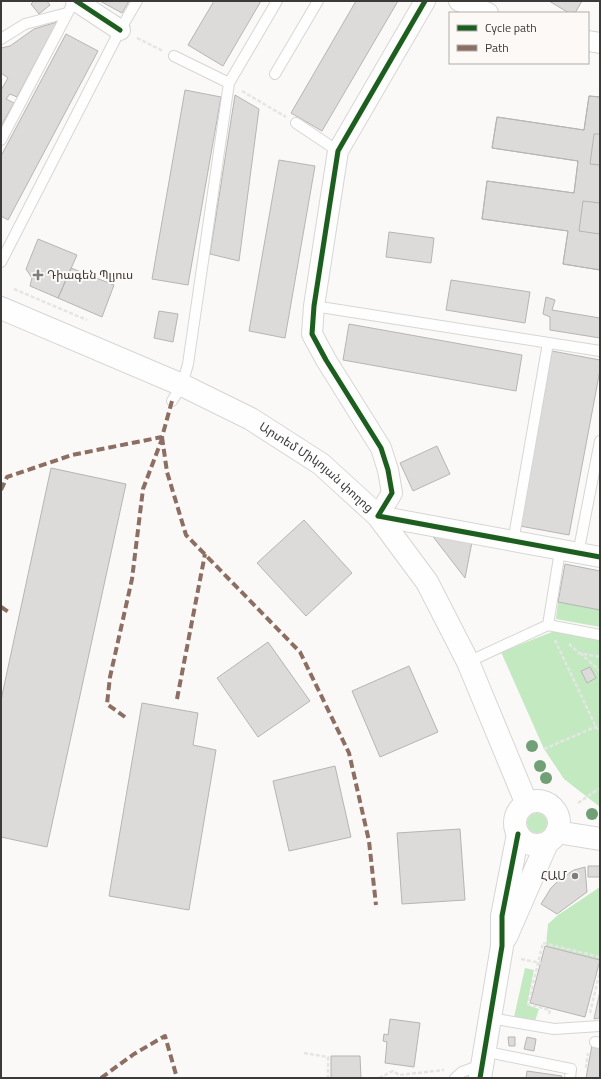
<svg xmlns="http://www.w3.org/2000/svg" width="601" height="1079" font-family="'Titillium Web','Noto Sans Armenian',sans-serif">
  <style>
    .green { fill: #c2e9c0 }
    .building { fill: #dcdbda; stroke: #b7b5b4 }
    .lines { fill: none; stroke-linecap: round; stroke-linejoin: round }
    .service-casing { stroke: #d7d6d4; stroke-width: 12 }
    .minor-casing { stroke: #d7d6d4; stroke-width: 22 }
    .tertiary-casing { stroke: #d7d6d4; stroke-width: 24 }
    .secondary-casing { stroke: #d7d6d4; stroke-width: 24 }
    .path { stroke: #e6e5e5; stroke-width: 2.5; stroke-dasharray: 4 2; stroke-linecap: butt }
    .service { stroke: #fefefe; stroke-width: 10 }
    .minor { stroke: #fefefe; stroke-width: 20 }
    .tertiary { stroke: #fefefe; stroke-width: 22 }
    .secondary { stroke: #fefefe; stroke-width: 22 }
    .quiet { stroke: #8d6e63; stroke-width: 4; stroke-dasharray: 8 4; stroke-linecap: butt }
    .cycleway-casing { stroke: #fcf9f6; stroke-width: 8 }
    .cycleway { stroke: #1b5e20; stroke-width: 5 }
    .tree { fill: #719f76 }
    .poi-dot { fill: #7e7d7c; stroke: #fcf9f6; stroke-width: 1.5 }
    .labels { text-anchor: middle; stroke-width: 4; stroke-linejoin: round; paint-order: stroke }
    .poi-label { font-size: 12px; fill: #3b3a39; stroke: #fcf9f6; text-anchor: start }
    .street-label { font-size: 12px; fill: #3b3a39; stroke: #fcf9f6 }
  </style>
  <rect width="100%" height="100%" fill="#fbf9f7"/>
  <path class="green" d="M 558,602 L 600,610 L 600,627 L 556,619 Z
    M 557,630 L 600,639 L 600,807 L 564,779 L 544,749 L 501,652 Z
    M527 823a10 10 0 1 1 20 0a10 10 0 1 1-20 0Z
    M 600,887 L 600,960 L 546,946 L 548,924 L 558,915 Z
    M 525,968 L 534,970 L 527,1005 L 539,1009 L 535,1021 L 514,1017 Z"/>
  <path class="building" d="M 34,1 L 47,1 L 50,5 L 39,14 L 31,4 Z
    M 100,1 L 129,1 L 122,13 Z
    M 214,1 L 261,1 L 223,66 L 188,45 Z
    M 356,1 L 398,1 L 322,131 L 291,113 Z
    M 549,1 L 582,1 L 575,13 L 569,13 Z
    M 57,22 L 17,97 L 10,94 L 6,99 L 14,103 L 1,126 L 1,90 L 8,78 L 1,73 L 1,48 L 10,46 L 34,29 Z
    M 66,34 L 98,51 L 8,220 L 1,216 L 1,156 Z
    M 185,90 L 221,97 L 188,285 L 152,279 Z
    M 235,95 L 259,109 L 239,261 L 210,254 Z
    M 589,96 L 600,97 L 600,134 L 594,134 L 590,164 L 600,165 L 600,203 L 583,201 L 579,231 L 600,234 L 600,270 L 563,264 L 568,231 L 482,219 L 487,181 L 574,193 L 578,161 L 492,148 L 497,117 L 584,130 Z
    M 589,96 L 600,97 L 600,270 L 563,264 L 568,231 L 482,219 L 487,181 L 574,193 L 578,161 L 492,148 L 497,117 L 584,130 Z
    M 279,160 L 315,166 L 285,338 L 249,331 Z
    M 389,232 L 434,238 L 431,263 L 386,257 Z
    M 38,239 L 77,255 L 58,298 L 30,286 L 32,278 L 26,269 Z
    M 71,268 L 114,285 L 102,317 L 58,298 Z
    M 451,280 L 530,292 L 525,323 L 446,310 Z
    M 546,297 L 555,300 L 552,310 L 600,318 L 600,338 L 550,330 L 550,317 L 543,314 Z
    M 159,311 L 178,314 L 173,342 L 154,338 Z
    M 349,324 L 522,355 L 516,391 L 343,360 Z
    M 552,351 L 600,360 L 600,370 L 569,535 L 520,526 Z
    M 437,446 L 450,474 L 413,491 L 400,463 Z
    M 51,468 L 126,484 L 47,847 L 1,837 L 1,700 Z
    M 304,520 L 352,573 L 306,616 L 257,563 Z
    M 431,534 L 472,542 L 465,578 Z
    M 565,564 L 600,571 L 600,610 L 558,602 Z
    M 268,642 L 310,701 L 258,737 L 217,678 Z
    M 409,666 L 438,732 L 380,757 L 352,691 Z
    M 590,667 L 596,678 L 587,683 L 581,671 Z
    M 142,703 L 198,713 L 193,745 L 216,750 L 189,910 L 109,896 Z
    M 335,766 L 351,837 L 289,851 L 273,781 Z
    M 460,829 L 465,900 L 402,904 L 397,833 Z
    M 588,866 L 600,866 L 600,877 L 588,877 Z
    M 585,867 L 587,892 L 557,914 L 541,904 L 551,888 L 561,878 L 574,870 Z
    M 545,946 L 600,960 L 585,1017 L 530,1003 Z
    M 600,991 L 600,1018 L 594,1019 Z
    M 390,1019 L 420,1023 L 414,1067 L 385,1063 L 387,1042 L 383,1041 L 384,1034 L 388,1035 Z
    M 508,1037 L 515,1037 L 515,1046 L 509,1046 Z
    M 527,1037 L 536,1039 L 534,1051 L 524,1049 Z
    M 592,1045 L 600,1047 L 600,1078 L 586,1078 Z
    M 331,1056 L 360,1056 L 361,1078 L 331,1078 Z
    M 527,1071 L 562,1076 L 561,1078 L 526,1078 Z"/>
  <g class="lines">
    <defs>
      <path id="service" d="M 1,39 L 25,24 L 67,13
        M 174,56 L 229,83
        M 275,74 L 318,1
        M 296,123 L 338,151
        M 1,140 L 74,1
        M 1,262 L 120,30 L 137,1
        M 314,306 L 600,351
        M 172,401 L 182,385 L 188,364 L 229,83 L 277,1
        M 513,542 L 548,343
        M 578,554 L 600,441
        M 548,625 L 600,635
        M 468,662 L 548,625 L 560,551
        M 490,1018 L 554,1029 L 600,1026
        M 595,1042 L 600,1043
        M 483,1051 L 571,1069 L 570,1078
        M 455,1078 L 462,1072 L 481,1065"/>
      <path id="minor" d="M 76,1 L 120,30
        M 425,1 L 338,151 L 314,306 L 312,334 L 326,360 L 381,448 L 388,470 L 392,493 L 378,516 L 600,557
        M 459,1 L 488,13
        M 588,41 L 600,43"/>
      <path id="tertiary" d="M 506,937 L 547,843
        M 480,1078 L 502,946 L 502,916 L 518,834"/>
      <g id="secondary">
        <path id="s1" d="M 1,308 L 182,385 L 251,419 L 321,464 L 378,516 L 427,582 L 468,662 L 526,802"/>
        <circle cx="537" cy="823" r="22"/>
        <path d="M 557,832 L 600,839"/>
      </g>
    </defs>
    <use href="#service" class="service-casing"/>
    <use href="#minor" class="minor-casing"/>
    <use href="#tertiary" class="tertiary-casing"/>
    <use href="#secondary" class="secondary-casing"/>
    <path class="path" d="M 137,38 L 163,51
      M 242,91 L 286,117
      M 14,289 L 87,320
      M 555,640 L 596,727 L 600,732
      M 569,644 L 579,653 L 600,657
      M 580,653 L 600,671
      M 544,749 L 600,725
      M 578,803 L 600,788
      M 521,959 L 541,963
      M 590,1013 L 600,971
      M 549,1014 L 550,1010 L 528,1004 L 543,943 L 600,957
      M 304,1053 L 328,1057 L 328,1078
      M 586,1068 L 588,1053
      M 379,1078 L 393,1071 L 399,1075 L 444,1070"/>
    <use href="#service" class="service"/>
    <use href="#minor" class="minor"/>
    <use href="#tertiary" class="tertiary"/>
    <use href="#secondary" class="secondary"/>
    <path class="quiet" d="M 162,437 L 167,472 L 186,535 L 300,652 L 349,753 L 369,841 L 376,905
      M 1,490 L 7,477 L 72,455 L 162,437 L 172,401
      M 1,607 L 10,613
      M 177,699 L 205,554
      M 125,717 L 107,704 L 110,677 L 132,579 L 143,489 L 162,439
      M 101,1078 L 134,1054 L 165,1036 L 177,1078"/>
    <defs>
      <path id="cycleway" d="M 76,1 L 120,30
        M 425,1 L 338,151 L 314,306 L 312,334 L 326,360 L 381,448 L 388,470 L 392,493 L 378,516 L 600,557
        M 480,1078 L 502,946 L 502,916 L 518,834"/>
    </defs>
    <use href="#cycleway" class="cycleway-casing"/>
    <use href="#cycleway" class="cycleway"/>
  </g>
  <g class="tree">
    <circle cx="532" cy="746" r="6"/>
    <circle cx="540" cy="766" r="6"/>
    <circle cx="546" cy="778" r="6"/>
    <circle cx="592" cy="814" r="6"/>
  </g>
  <g class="poi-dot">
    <path d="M36 269h4v4h4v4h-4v4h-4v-4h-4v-4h4z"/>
    <circle cx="575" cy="876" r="4"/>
  </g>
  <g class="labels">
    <g class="poi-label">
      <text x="47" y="279">Դիագեն Պլյուս</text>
      <text x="567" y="880" text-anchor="end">ՀԱՄ</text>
    </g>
    <g class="street-label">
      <text dy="4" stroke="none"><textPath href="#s1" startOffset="355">Արտեմ Միկոյան փողոց</textPath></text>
    </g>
  </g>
  <rect width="601" height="1079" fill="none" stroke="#3b3a39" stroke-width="4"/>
  <rect x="449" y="12" width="140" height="52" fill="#fcf9f6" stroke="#afadaa"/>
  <rect x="457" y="25" width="20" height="6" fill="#1b5e20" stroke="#afadaa"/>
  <text x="485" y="32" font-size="12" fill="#3b3a39">Cycle path</text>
  <rect x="457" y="45" width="20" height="6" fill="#8d6e63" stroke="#afadaa"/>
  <text x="485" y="52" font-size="12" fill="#3b3a39">Path</text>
</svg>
